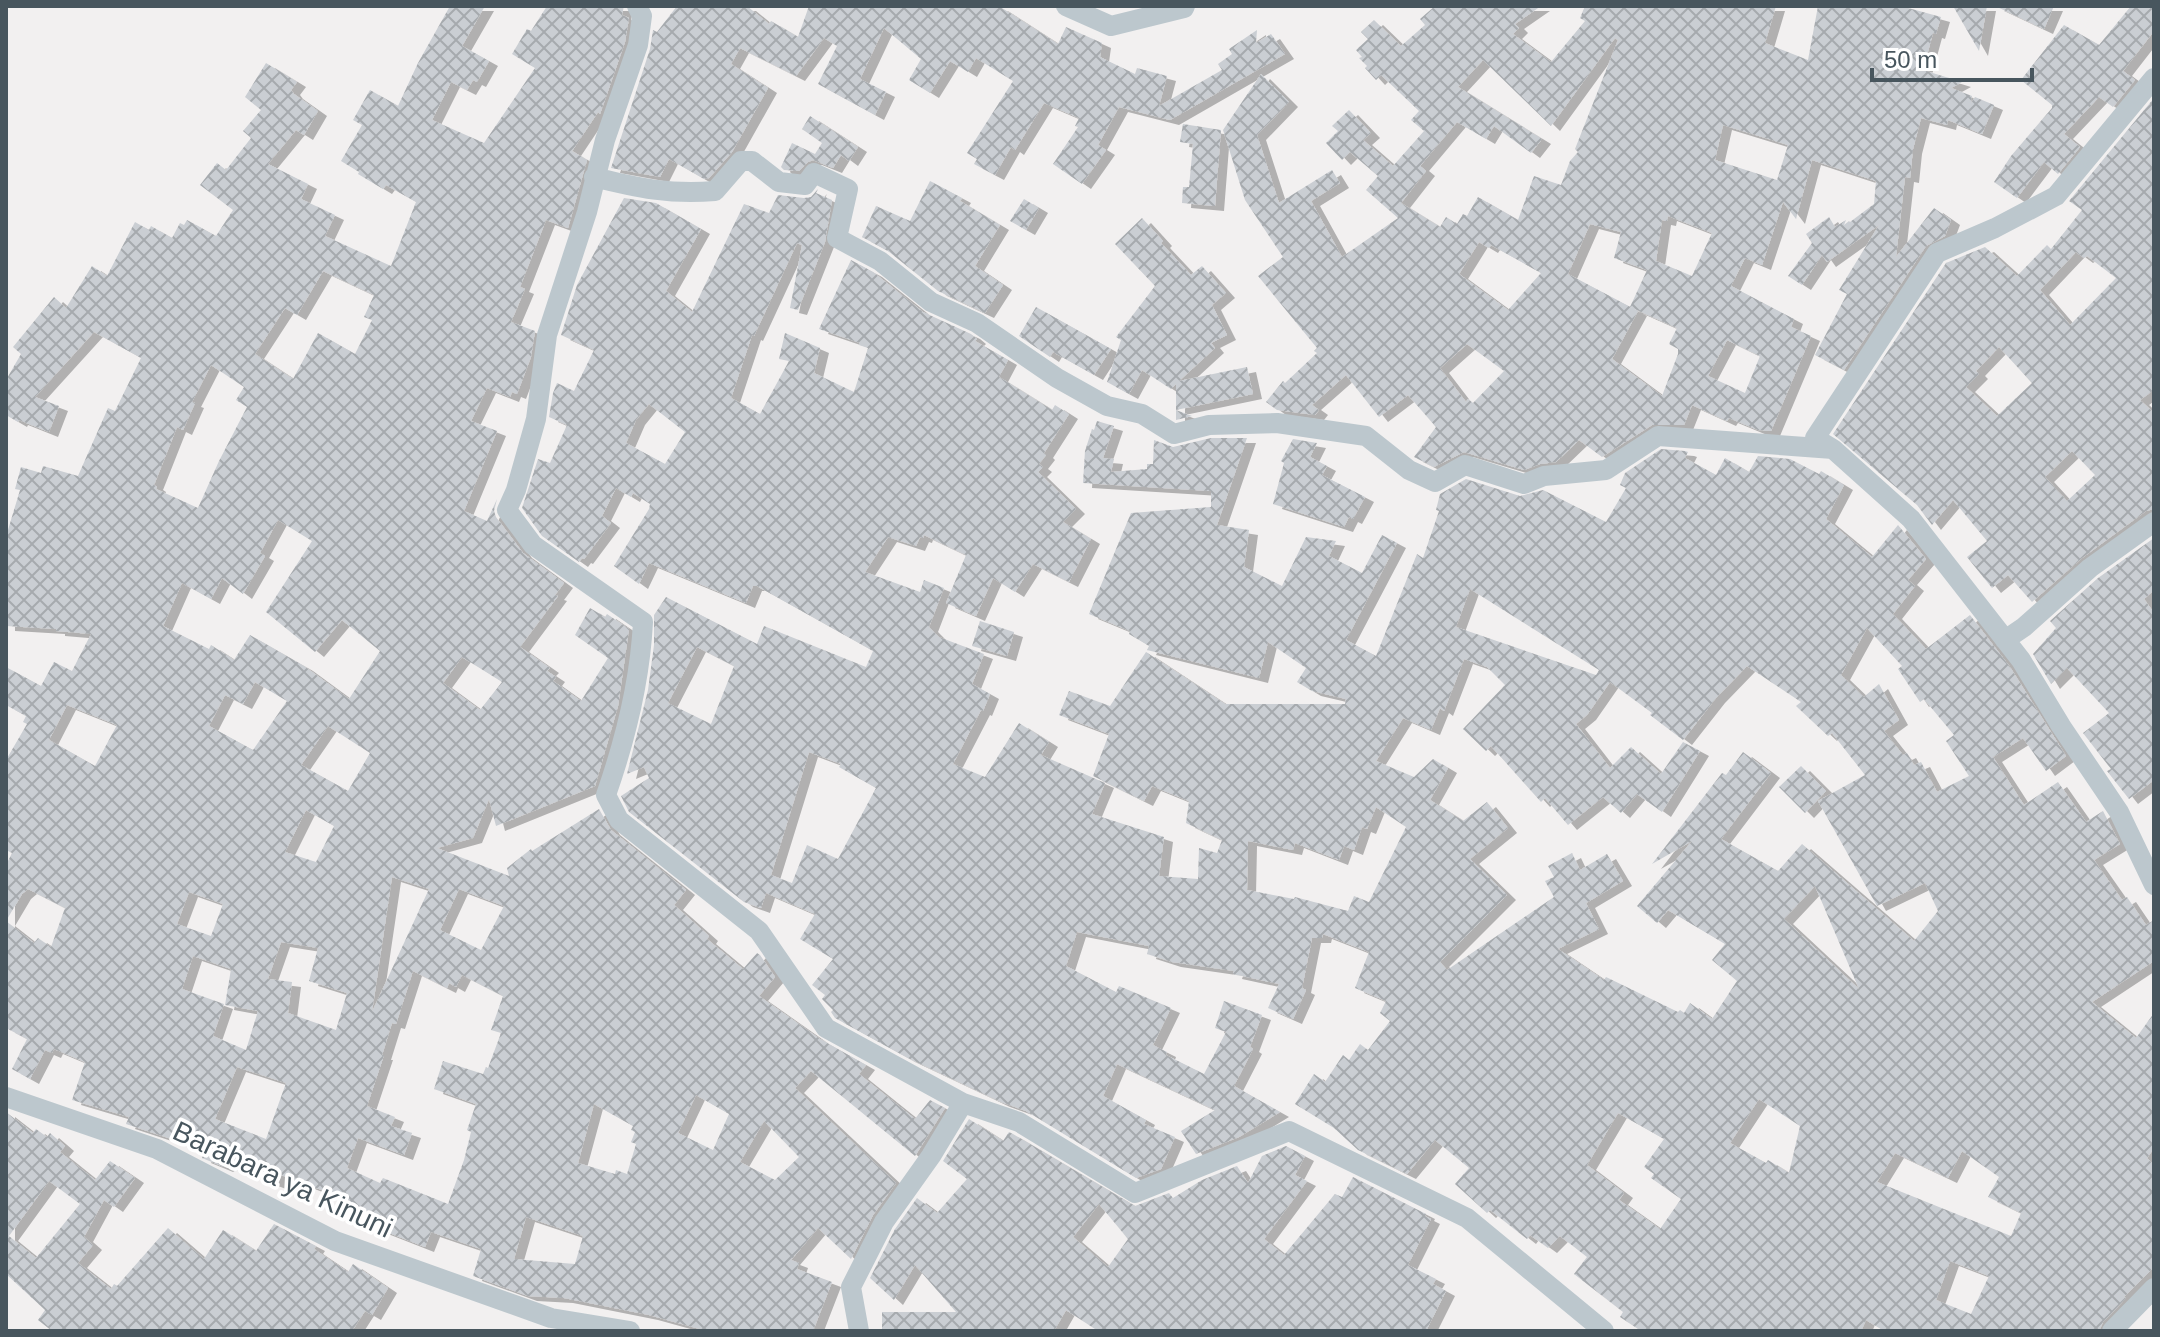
<svg xmlns="http://www.w3.org/2000/svg" width="2160" height="1337" font-family="Helvetica,sans-serif">
  <style>
    .building { fill: url(#building-cross-hatch); fill-rule: evenodd; filter: url(#shadow) }
    .lines { fill: none; stroke-linecap: round; stroke-linejoin: round }
    .minor { stroke: #bcc7cd; stroke-width: 20 }
    .labels { text-anchor: middle; stroke-width: 7; stroke-linejoin: round; paint-order: stroke }
    .street-label { font-size: 28px; fill: #48565e; stroke: #fff }
  </style>
  <defs>
    <pattern id="building-cross-hatch" width="8" height="8" patternUnits="userSpaceOnUse" patternTransform="scale(2)"><rect width="8" height="8" fill="#caced3"/><path d="M0 0l8 8M0 8l8-8" fill="none" stroke="#a6aaae"/></pattern>
    <filter id="shadow"><feDropShadow dx="9" dy="5" stdDeviation="0" flood-color="#0004"/></filter>
  </defs>
  <rect width="100%" height="100%" fill="#f2f0f0"/>
  <path class="building" d="M 450,6 L 485,6 L 462,46 L 489,61 L 477,82 L 473,80 L 467,90 L 451,82 L 432,120 L 484,143 L 535,68 L 512,54 L 527,29 L 531,31 L 547,6 L 624,6 L 622,15 L 629,18 L 625,42 L 600,114 L 598,112 L 572,151 L 587,160 L 568,228 L 546,220 L 520,287 L 525,289 L 511,322 L 535,331 L 531,357 L 517,394 L 512,392 L 510,397 L 487,388 L 471,421 L 497,431 L 464,511 L 487,521 L 497,499 L 494,511 L 496,517 L 523,553 L 564,583 L 555,595 L 558,596 L 520,647 L 550,668 L 547,671 L 556,677 L 553,681 L 581,701 L 608,658 L 575,635 L 590,608 L 605,617 L 607,614 L 629,629 L 618,706 L 595,786 L 496,826 L 489,799 L 473,838 L 437,848 L 509,876 L 507,868 L 531,849 L 532,851 L 599,809 L 611,830 L 686,890 L 674,905 L 709,936 L 707,939 L 743,969 L 757,953 L 760,955 L 775,977 L 759,996 L 820,1039 L 866,1065 L 859,1074 L 915,1119 L 930,1100 L 945,1108 L 915,1156 L 811,1071 L 795,1088 L 896,1183 L 873,1215 L 851,1259 L 818,1228 L 791,1260 L 799,1263 L 797,1269 L 832,1282 L 813,1331 L 707,1331 L 649,1315 L 564,1298 L 528,1296 L 473,1276 L 481,1249 L 431,1232 L 425,1247 L 374,1227 L 373,1231 L 342,1217 L 349,1200 L 281,1175 L 277,1184 L 227,1165 L 224,1167 L 202,1158 L 205,1150 L 126,1124 L 129,1117 L 72,1100 L 85,1062 L 54,1049 L 52,1053 L 45,1050 L 30,1079 L 12,1069 L 27,1039 L 6,1028 L 6,865 L 12,853 L 6,850 L 6,760 L 27,724 L 23,722 L 26,716 L 6,705 L 6,667 L 41,686 L 54,662 L 72,671 L 91,634 L 56,631 L 56,629 L 6,626 L 6,530 L 8,530 L 20,490 L 15,489 L 21,467 L 41,473 L 43,466 L 78,476 L 108,408 L 115,411 L 141,358 L 94,332 L 35,397 L 59,406 L 49,432 L 19,420 L 18,422 L 6,415 L 6,380 L 21,354 L 13,347 L 54,297 L 66,308 L 92,266 L 107,276 L 135,222 L 149,230 L 151,226 L 172,238 L 180,223 L 184,225 L 187,220 L 216,236 L 233,210 L 200,185 L 217,163 L 226,170 L 251,138 L 243,131 L 261,110 L 245,97 L 266,63 L 297,82 L 291,90 L 294,94 L 318,111 L 304,135 L 296,130 L 268,164 L 308,184 L 301,199 L 335,215 L 325,236 L 391,266 L 416,202 L 386,185 L 383,189 L 358,174 L 359,172 L 341,161 L 362,125 L 353,120 L 370,90 L 398,106 L 418,63 ZM 323,271 L 374,295 L 364,317 L 372,320 L 355,354 L 318,333 L 293,379 L 255,354 L 285,308 L 297,315 ZM 211,365 L 244,387 L 236,400 L 247,407 L 219,461 L 198,508 L 156,489 L 157,487 L 154,485 L 177,427 L 183,430 L 195,403 L 192,402 ZM 278,520 L 312,541 L 266,612 L 315,652 L 342,620 L 380,651 L 349,699 L 304,666 L 250,635 L 234,660 L 211,645 L 209,649 L 163,626 L 182,583 L 211,599 L 222,578 L 243,594 L 265,556 L 260,553 ZM 462,657 L 502,682 L 480,710 L 443,683 ZM 255,682 L 287,701 L 253,750 L 209,726 L 225,695 L 243,704 ZM 67,705 L 117,725 L 95,766 L 49,740 ZM 328,726 L 370,753 L 348,791 L 301,765 ZM 306,810 L 334,826 L 316,862 L 285,852 ZM 392,877 L 429,889 L 372,1012 ZM 28,889 L 65,908 L 51,947 L 38,938 L 34,943 L 6,921 L 22,894 ZM 459,889 L 504,906 L 481,950 L 440,930 ZM 189,892 L 223,904 L 211,936 L 177,924 ZM 281,942 L 318,948 L 309,981 L 347,993 L 336,1030 L 288,1013 L 292,982 L 268,979 ZM 193,956 L 231,969 L 225,1005 L 258,1011 L 246,1050 L 213,1036 L 224,1004 L 182,989 ZM 413,971 L 447,988 L 449,983 L 456,987 L 462,975 L 503,996 L 491,1030 L 501,1033 L 488,1068 L 486,1067 L 483,1074 L 443,1061 L 434,1089 L 476,1104 L 467,1130 L 471,1132 L 464,1160 L 448,1204 L 383,1178 L 380,1183 L 347,1168 L 358,1138 L 404,1155 L 412,1133 L 391,1126 L 395,1117 L 367,1106 L 384,1055 L 382,1055 L 392,1023 L 396,1024 ZM 237,1067 L 286,1083 L 266,1139 L 215,1119 ZM 696,1095 L 729,1114 L 713,1150 L 678,1133 ZM 594,1104 L 633,1126 L 631,1130 L 635,1132 L 631,1142 L 636,1144 L 627,1174 L 616,1170 L 615,1174 L 578,1163 ZM 764,1121 L 799,1157 L 775,1180 L 740,1162 ZM 526,1217 L 583,1236 L 575,1264 L 514,1259 Z
    M 677,6 L 747,6 L 769,24 L 771,21 L 798,37 L 809,6 L 999,6 L 1058,44 L 1066,27 L 1102,43 L 1100,57 L 1135,74 L 1137,68 L 1167,76 L 1159,106 L 1222,70 L 1218,64 L 1232,54 L 1229,49 L 1257,30 L 1256,43 L 1271,34 L 1285,54 L 1170,120 L 1119,107 L 1098,145 L 1106,150 L 1082,184 L 1053,164 L 1078,127 L 1075,126 L 1079,118 L 1044,103 L 1015,150 L 1011,147 L 995,175 L 974,164 L 977,159 L 967,153 L 1013,81 L 976,58 L 968,72 L 950,61 L 930,93 L 909,80 L 921,59 L 884,28 L 860,79 L 886,92 L 875,115 L 818,84 L 837,46 L 824,38 L 796,76 L 740,48 L 731,64 L 768,88 L 732,152 L 709,178 L 704,179 L 669,159 L 660,177 L 611,168 L 650,49 L 653,30 L 657,32 Z
    M 1435,6 L 1541,6 L 1515,24 L 1519,28 L 1513,34 L 1551,62 L 1585,21 L 1580,18 L 1585,6 L 1776,6 L 1765,43 L 1808,60 L 1818,6 L 1901,6 L 1941,17 L 1936,34 L 1933,33 L 1923,70 L 1962,82 L 1951,88 L 1972,96 L 1971,103 L 1975,97 L 1994,105 L 1982,134 L 1948,120 L 1947,125 L 1921,118 L 1913,149 L 1910,178 L 1905,177 L 1896,257 L 1934,208 L 1951,220 L 1945,236 L 1926,246 L 1844,370 L 1815,355 L 1847,294 L 1839,290 L 1879,225 L 1827,262 L 1822,255 L 1802,285 L 1788,276 L 1812,243 L 1806,234 L 1829,217 L 1835,227 L 1846,220 L 1844,225 L 1849,221 L 1850,222 L 1874,204 L 1876,181 L 1812,160 L 1796,219 L 1783,202 L 1762,265 L 1745,258 L 1731,286 L 1794,319 L 1791,327 L 1811,336 L 1771,431 L 1758,430 L 1729,418 L 1727,421 L 1692,405 L 1684,425 L 1652,425 L 1602,457 L 1579,440 L 1556,462 L 1540,464 L 1524,470 L 1464,452 L 1434,467 L 1414,457 L 1436,427 L 1408,395 L 1379,417 L 1346,375 L 1312,405 L 1319,410 L 1315,415 L 1277,410 L 1266,402 L 1283,381 L 1285,383 L 1317,353 L 1314,351 L 1317,348 L 1258,276 L 1283,257 L 1245,200 L 1223,130 L 1261,74 L 1289,102 L 1257,135 L 1279,203 L 1332,170 L 1340,183 L 1311,201 L 1342,257 L 1398,218 L 1366,190 L 1378,176 L 1350,152 L 1342,160 L 1326,143 L 1338,131 L 1332,126 L 1349,110 L 1371,133 L 1363,140 L 1393,166 L 1424,131 L 1411,120 L 1419,111 L 1381,75 L 1376,80 L 1365,68 L 1367,66 L 1359,58 L 1362,57 L 1356,50 L 1368,39 L 1361,32 L 1374,20 L 1401,46 L 1425,25 L 1420,19 ZM 1615,38 L 1618,40 L 1575,149 L 1578,152 L 1570,161 L 1561,185 L 1534,176 L 1518,220 L 1478,197 L 1467,216 L 1463,214 L 1457,224 L 1446,217 L 1440,227 L 1401,203 L 1426,171 L 1420,166 L 1457,122 L 1486,139 L 1494,126 L 1531,153 L 1542,139 L 1458,87 L 1483,60 L 1551,126 ZM 1723,125 L 1788,145 L 1777,180 L 1715,160 ZM 1668,216 L 1712,233 L 1692,276 L 1656,261 L 1662,220 L 1667,221 ZM 1590,224 L 1621,232 L 1614,258 L 1647,270 L 1630,307 L 1677,328 L 1669,344 L 1678,349 L 1678,354 L 1662,396 L 1612,359 L 1638,311 L 1568,274 ZM 1479,242 L 1489,248 L 1491,245 L 1541,273 L 1508,310 L 1459,274 ZM 1727,340 L 1760,356 L 1745,393 L 1708,376 ZM 1467,344 L 1504,371 L 1473,403 L 1468,399 L 1466,402 L 1440,368 Z
    M 1953,6 L 1987,6 L 1979,51 Z
    M 1995,6 L 2054,6 L 2044,29 Z
    M 2131,6 L 2154,6 L 2154,31 L 2123,71 L 2135,80 L 2113,107 L 2099,97 L 2064,134 L 2080,147 L 2058,174 L 2044,162 L 2017,198 L 1994,182 L 2011,156 L 2052,108 L 2052,105 L 2021,80 L 2064,25 L 2099,45 Z
    M 2154,98 L 2154,390 L 2140,400 L 2154,413 L 2154,509 L 2146,511 L 2082,558 L 2032,602 L 2008,575 L 1992,588 L 1967,557 L 1987,541 L 1953,500 L 1932,525 L 1917,505 L 1833,434 L 1946,263 L 1985,247 L 2017,276 L 2047,245 L 2051,249 L 2082,210 L 2069,201 ZM 2076,252 L 2084,258 L 2087,256 L 2116,278 L 2070,325 L 2040,290 ZM 1999,347 L 2032,383 L 1997,416 L 1966,387 L 1979,374 L 1976,371 ZM 2072,451 L 2095,475 L 2067,501 L 2045,477 Z
    M 810,116 L 858,147 L 849,161 L 841,155 L 833,168 L 813,160 L 808,162 L 799,171 L 784,170 L 781,167 L 792,143 L 815,154 L 822,143 L 802,129 Z
    M 1183,124 L 1221,130 L 1215,206 L 1182,203 L 1183,187 L 1189,187 L 1193,144 L 1180,142 Z
    M 930,181 L 962,198 L 960,201 L 1000,225 L 975,266 L 1003,285 L 985,313 L 938,291 L 888,251 L 862,237 L 876,206 L 910,221 Z
    M 818,189 L 816,193 L 832,200 L 825,242 L 798,310 L 790,308 L 802,245 L 797,243 L 754,336 L 752,335 L 731,398 L 760,414 L 789,361 L 779,359 L 785,333 L 820,348 L 814,373 L 854,392 L 868,348 L 859,345 L 860,343 L 819,329 L 851,260 L 873,272 L 923,312 L 971,334 L 977,339 L 975,341 L 1008,360 L 999,377 L 1052,410 L 1055,405 L 1069,414 L 1044,453 L 1046,455 L 1039,464 L 1043,467 L 1038,472 L 1076,509 L 1063,522 L 1091,539 L 1069,582 L 1033,564 L 1015,592 L 993,578 L 976,616 L 946,603 L 966,555 L 924,535 L 923,538 L 920,537 L 916,546 L 888,537 L 865,572 L 920,592 L 924,580 L 944,588 L 929,627 L 939,637 L 984,654 L 972,684 L 990,694 L 983,711 L 981,710 L 953,764 L 985,777 L 1019,723 L 1049,742 L 1041,755 L 1105,783 L 1092,814 L 1164,837 L 1159,876 L 1198,879 L 1199,848 L 1217,853 L 1222,840 L 1186,823 L 1189,801 L 1152,786 L 1144,801 L 1093,776 L 1109,734 L 1059,715 L 1069,691 L 1110,706 L 1146,652 L 1225,704 L 1345,704 L 1346,699 L 1312,691 L 1297,682 L 1306,668 L 1268,642 L 1259,678 L 1147,650 L 1149,646 L 1129,634 L 1130,631 L 1089,614 L 1131,513 L 1211,507 L 1211,491 L 1083,483 L 1085,451 L 1092,429 L 1094,430 L 1097,421 L 1114,426 L 1103,458 L 1114,459 L 1111,472 L 1147,469 L 1147,464 L 1153,464 L 1154,440 L 1173,447 L 1211,438 L 1247,438 L 1217,525 L 1249,530 L 1244,567 L 1282,586 L 1306,537 L 1336,541 L 1329,556 L 1362,573 L 1382,535 L 1397,543 L 1346,640 L 1376,656 L 1417,554 L 1423,558 L 1439,511 L 1436,510 L 1440,494 L 1466,479 L 1520,496 L 1543,490 L 1606,522 L 1626,488 L 1620,485 L 1625,473 L 1661,449 L 1685,451 L 1688,452 L 1685,458 L 1716,475 L 1725,458 L 1749,472 L 1758,456 L 1790,459 L 1819,474 L 1821,471 L 1844,485 L 1826,519 L 1872,557 L 1898,525 L 1926,559 L 1908,580 L 1915,586 L 1893,614 L 1926,649 L 1970,615 L 2010,667 L 2066,756 L 2046,771 L 2023,738 L 1993,757 L 2024,805 L 2058,782 L 2086,822 L 2103,811 L 2120,844 L 2094,860 L 2122,900 L 2127,897 L 2146,925 L 2154,920 L 2154,961 L 2092,1002 L 2136,1038 L 2154,1013 L 2154,1148 L 2147,1158 L 2154,1165 L 2154,1267 L 2124,1297 L 2126,1298 L 2103,1322 L 2099,1331 L 1884,1331 L 1866,1320 L 1861,1331 L 1641,1331 L 1620,1317 L 1623,1312 L 1574,1274 L 1587,1257 L 1560,1236 L 1548,1248 L 1530,1235 L 1527,1239 L 1490,1210 L 1487,1213 L 1455,1184 L 1469,1168 L 1435,1140 L 1407,1174 L 1358,1150 L 1334,1128 L 1295,1104 L 1314,1074 L 1325,1082 L 1343,1055 L 1349,1060 L 1360,1044 L 1368,1050 L 1390,1021 L 1380,1013 L 1386,1001 L 1355,988 L 1369,952 L 1323,934 L 1322,938 L 1312,938 L 1302,988 L 1306,990 L 1293,1019 L 1268,1008 L 1279,984 L 1233,974 L 1234,971 L 1172,962 L 1147,954 L 1149,946 L 1077,932 L 1066,966 L 1116,992 L 1119,986 L 1171,1008 L 1153,1045 L 1167,1052 L 1166,1055 L 1204,1074 L 1226,1032 L 1215,1028 L 1224,1001 L 1262,1015 L 1250,1047 L 1253,1049 L 1234,1086 L 1280,1112 L 1239,1137 L 1196,1154 L 1181,1131 L 1215,1110 L 1117,1064 L 1103,1096 L 1146,1120 L 1144,1124 L 1175,1137 L 1161,1169 L 1136,1178 L 1026,1111 L 1001,1102 L 906,1057 L 835,1018 L 831,1012 L 833,1010 L 822,999 L 825,995 L 812,985 L 833,959 L 800,939 L 815,914 L 766,893 L 761,908 L 744,902 L 629,812 L 621,796 L 649,778 L 644,767 L 627,774 L 648,690 L 654,645 L 654,615 L 666,597 L 757,644 L 764,626 L 866,667 L 873,651 L 757,586 L 753,586 L 746,603 L 649,563 L 639,584 L 614,566 L 649,509 L 650,504 L 633,493 L 631,497 L 616,488 L 602,516 L 611,523 L 584,559 L 582,558 L 579,562 L 542,536 L 522,508 L 538,459 L 550,463 L 567,425 L 549,417 L 553,393 L 557,383 L 574,391 L 594,350 L 561,335 L 577,285 L 624,198 L 656,203 L 701,229 L 666,291 L 692,312 L 744,204 L 769,213 L 778,195 L 804,198 L 811,197 ZM 649,404 L 685,432 L 665,464 L 626,443 L 636,420 ZM 1470,589 L 1599,670 L 1596,675 L 1456,627 ZM 1867,628 L 1902,666 L 1898,669 L 1920,702 L 1924,699 L 1954,735 L 1946,741 L 1969,776 L 1937,792 L 1921,762 L 1914,765 L 1907,753 L 1903,755 L 1884,731 L 1899,720 L 1879,684 L 1864,697 L 1841,675 ZM 697,647 L 734,666 L 711,724 L 668,703 ZM 1464,659 L 1487,667 L 1505,685 L 1463,729 L 1486,751 L 1491,746 L 1541,802 L 1545,798 L 1568,825 L 1603,797 L 1621,813 L 1637,794 L 1662,812 L 1700,751 L 1683,742 L 1661,774 L 1631,747 L 1610,768 L 1576,724 L 1587,715 L 1610,682 L 1652,713 L 1650,715 L 1683,740 L 1716,698 L 1747,666 L 1801,702 L 1796,706 L 1828,736 L 1832,733 L 1865,775 L 1818,801 L 1877,906 L 1925,883 L 1938,911 L 1914,941 L 1802,844 L 1778,871 L 1721,839 L 1771,773 L 1743,752 L 1726,775 L 1722,773 L 1652,864 L 1692,841 L 1637,906 L 1657,923 L 1668,910 L 1725,944 L 1712,960 L 1737,981 L 1712,1019 L 1690,1003 L 1684,1013 L 1680,1010 L 1678,1012 L 1606,977 L 1604,980 L 1558,949 L 1599,929 L 1586,903 L 1623,881 L 1607,854 L 1580,870 L 1572,853 L 1548,866 L 1554,877 L 1545,881 L 1554,897 L 1447,970 L 1440,962 L 1507,895 L 1470,859 L 1508,828 L 1487,802 L 1463,821 L 1430,800 L 1448,768 L 1433,759 L 1414,777 L 1376,761 L 1403,718 L 1431,730 L 1440,708 L 1444,711 ZM 809,752 L 841,764 L 839,767 L 876,788 L 838,859 L 807,845 L 792,883 L 771,875 ZM 1376,807 L 1406,827 L 1369,902 L 1354,896 L 1348,911 L 1295,897 L 1294,899 L 1247,890 L 1248,841 L 1293,850 L 1295,843 L 1339,860 L 1344,846 L 1354,850 L 1362,827 L 1367,829 ZM 1815,886 L 1859,989 L 1784,919 ZM 1759,1099 L 1800,1126 L 1789,1173 L 1768,1160 L 1766,1163 L 1730,1143 ZM 1618,1113 L 1664,1139 L 1644,1167 L 1654,1174 L 1651,1178 L 1681,1199 L 1660,1229 L 1619,1200 L 1624,1193 L 1587,1165 ZM 1962,1151 L 1999,1177 L 1988,1197 L 2021,1213 L 2011,1236 L 1877,1182 L 1895,1153 L 1948,1178 ZM 1950,1261 L 1989,1276 L 1971,1314 L 1936,1300 Z
    M 1024,199 L 1039,208 L 1026,230 L 1010,221 Z
    M 1142,218 L 1163,241 L 1161,243 L 1191,275 L 1202,266 L 1226,293 L 1212,305 L 1227,335 L 1211,343 L 1215,348 L 1179,381 L 1247,367 L 1253,394 L 1176,410 L 1192,416 L 1176,420 L 1176,384 L 1171,389 L 1142,370 L 1129,394 L 1107,382 L 1121,340 L 1116,337 L 1155,286 L 1115,244 Z
    M 1036,307 L 1111,349 L 1094,375 L 1053,352 L 1050,357 L 1019,336 Z
    M 1293,439 L 1317,443 L 1310,457 L 1327,466 L 1322,475 L 1365,497 L 1353,519 L 1349,517 L 1344,527 L 1273,504 L 1284,463 L 1281,461 Z
    M 2154,538 L 2154,590 L 2144,599 L 2154,613 L 2154,780 L 2129,799 L 2107,771 L 2111,769 L 2083,733 L 2109,713 L 2067,668 L 2051,684 L 2033,654 L 2056,628 L 2050,621 L 2098,578 Z
    M 980,621 L 1014,632 L 1007,656 L 972,646 Z
    M 1801,766 L 1826,791 L 1805,813 L 1779,787 Z
    M 6,1112 L 33,1133 L 36,1129 L 47,1137 L 50,1133 L 65,1146 L 60,1152 L 95,1180 L 110,1161 L 135,1178 L 114,1207 L 104,1200 L 84,1237 L 93,1245 L 78,1263 L 111,1289 L 114,1284 L 117,1286 L 168,1228 L 204,1259 L 223,1230 L 256,1251 L 274,1224 L 316,1246 L 314,1249 L 348,1272 L 353,1264 L 388,1288 L 372,1315 L 365,1311 L 352,1331 L 52,1331 L 38,1320 L 45,1310 L 6,1274 ZM 49,1181 L 80,1204 L 36,1258 L 9,1236 Z
    M 969,1119 L 1003,1141 L 1009,1132 L 1013,1134 L 1135,1206 L 1169,1193 L 1173,1198 L 1202,1180 L 1237,1166 L 1248,1183 L 1262,1156 L 1286,1146 L 1305,1156 L 1295,1175 L 1307,1181 L 1264,1239 L 1284,1255 L 1335,1194 L 1342,1197 L 1353,1177 L 1426,1214 L 1425,1216 L 1431,1219 L 1408,1265 L 1436,1279 L 1433,1284 L 1446,1291 L 1426,1331 L 1098,1331 L 1066,1310 L 1054,1331 L 882,1331 L 882,1312 L 956,1312 L 915,1265 L 894,1300 L 870,1278 L 895,1229 L 917,1198 L 937,1213 L 967,1179 L 943,1161 ZM 1099,1204 L 1128,1239 L 1108,1267 L 1073,1237 Z"/>
  <g class="lines">
    <path class="minor" d="M 637,6 L 642,16 L 638,45 L 605,140 L 587,212 L 547,335 L 536,419 L 516,490 L 507,510 L 533,545 L 643,622 C 640,681 626,738 606,795 L 619,820 L 759,931 L 826,1028 L 963,1103 L 1019,1122 L 1135,1193 L 1289,1131 L 1467,1218 L 1604,1331
      M 1066,6 L 1111,26 L 1184,8 L 1185,6
      M 594,177 C 637,188 671,195 715,191 L 741,161 L 752,161 L 779,182 L 805,185 L 814,173 L 848,189 L 837,238 L 880,261 L 931,302 L 977,323 L 1057,378 L 1107,406 L 1142,414 L 1174,434 L 1209,425 L 1277,423 L 1366,436 L 1409,470 L 1435,482 L 1465,465 L 1524,484 L 1544,476 L 1606,470 L 1658,436 L 1833,449 L 1911,519 L 2021,660 L 2061,726 L 2119,812 L 2154,885
      M 1833,449 L 1815,438 L 1937,253 L 1995,228 L 2056,196 L 2154,78
      M 2005,640 L 2024,627 L 2090,568 L 2154,522
      M 6,1097 L 157,1149 L 335,1241 L 551,1318 L 630,1331
      M 859,1331 L 851,1287 L 884,1222 L 931,1156 L 963,1103
      M 2112,1331 L 2154,1288"/>
  </g>
  <g class="labels">
    <g class="street-label">
      <text transform="translate(283 1179) rotate(25)" y="10">Barabara ya Kinuni</text>
    </g>
  </g>
  <rect width="2160" height="1337" fill="none" stroke="#48565e" stroke-width="16"/>
  <path d="M1872 68v12h160v-12" fill="none" stroke="#48565e" stroke-width="4"/>
  <text x="1884" y="68" font-size="24" fill="#48565e" stroke="#ffffff" stroke-width="6" paint-order="stroke">50 m</text>
</svg>
